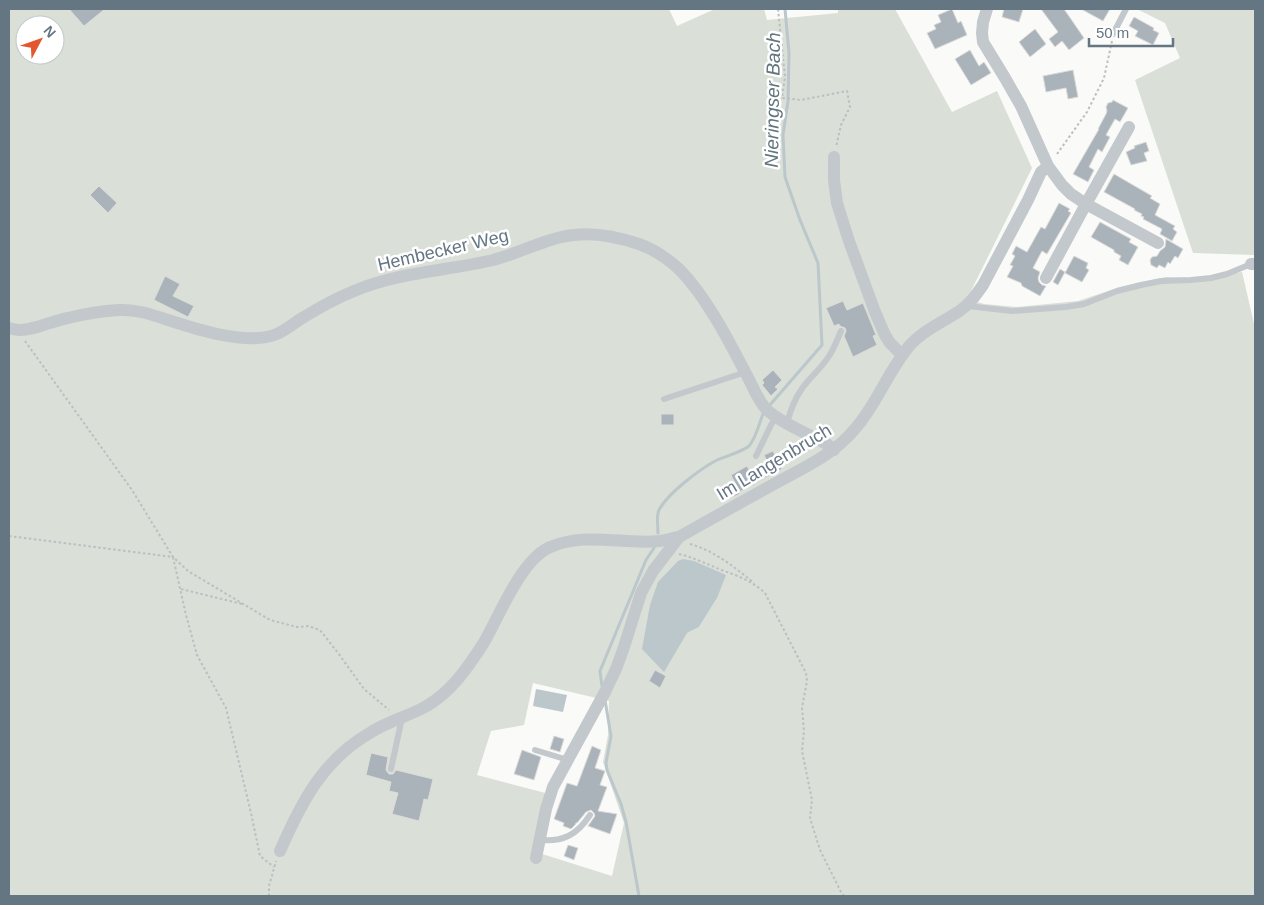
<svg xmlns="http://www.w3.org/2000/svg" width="1264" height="905" font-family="Arial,sans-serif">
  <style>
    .green { fill: #dadfd7; fill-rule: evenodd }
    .water { fill: #bbc7cb }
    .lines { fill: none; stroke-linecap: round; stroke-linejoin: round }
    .stream { stroke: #bbc7cb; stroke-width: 3 }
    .building { fill: #aab3b9; stroke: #dcdcda }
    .path { stroke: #bbbfc2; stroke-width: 2; stroke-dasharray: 2.5 2.5; stroke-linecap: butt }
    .lane { stroke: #c3c8cc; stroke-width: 6 }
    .street { stroke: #c3c8cc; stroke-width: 12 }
    .labels { text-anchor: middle; stroke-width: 5; stroke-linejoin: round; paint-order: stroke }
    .street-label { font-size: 18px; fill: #657683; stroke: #fff }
    .water-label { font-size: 19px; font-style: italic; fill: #60757c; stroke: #fff }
  </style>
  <rect width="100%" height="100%" fill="#fafaf8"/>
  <path class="green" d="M 9,9 L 669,9 L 677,26 L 715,9 L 764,9 L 767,20 L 838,13 L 838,9 L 895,9 L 952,112 L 997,91 L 1032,168 L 967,299 L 984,304 L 1017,307 L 1078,301 L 1117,288 L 1166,277 L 1192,278 L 1242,272 L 1255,328 L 1255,896 L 9,896 ZM 25,25 L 55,25 L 55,55 L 25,55 ZM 717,598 L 699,627 L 687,633 ZM 533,683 L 609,701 L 608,735 L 603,762 L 624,823 L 612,876 L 539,853 L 553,795 L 477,775 L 491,731 L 524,725 Z
    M 1137,9 L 1253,9 L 1255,12 L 1255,255 L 1193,253 L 1135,80 L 1180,58 L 1165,23 Z"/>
  <path class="water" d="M 683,559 L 694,561 L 726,575 L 717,598 L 699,627 L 687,633 L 664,672 L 642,649 L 650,605 L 658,582 L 678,561 Z
    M 536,689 L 567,695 L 563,712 L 533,706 Z"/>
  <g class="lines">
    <path class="stream" d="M 769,406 L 822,345 L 818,263 L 800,220 L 785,177 L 783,135 L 788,101 L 789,53 L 785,9
      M 658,533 C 658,526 656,516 659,510 C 668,493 700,469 717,460 C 726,456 742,452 749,446 C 756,438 759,424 763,414 L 765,411
      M 602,686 L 600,671 L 646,560 L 654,548
      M 605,700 L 611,736 L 606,763 L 607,770 L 621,804 L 626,822 L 639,896"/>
  </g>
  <path class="building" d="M 69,9 L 105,9 L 84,26 Z
    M 952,9 L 958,23 L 961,21 L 967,35 L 935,49 L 927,33 L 936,29 L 934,25 L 941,22 L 938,15 Z
    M 1004,9 L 1023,9 L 1019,22 L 1002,17 Z
    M 1041,9 L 1064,9 L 1084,38 L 1069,50 L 1062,41 L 1055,47 L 1049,39 L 1058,32 Z
    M 1081,9 L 1110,9 L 1103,21 Z
    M 1134,17 L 1154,28 L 1153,30 L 1159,33 L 1153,45 L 1135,36 L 1138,31 L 1129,26 Z
    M 1035,29 L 1046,44 L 1030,57 L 1019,42 Z
    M 970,50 L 979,66 L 984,62 L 991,73 L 971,85 L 955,59 Z
    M 1073,70 L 1078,97 L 1068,99 L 1066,88 L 1046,92 L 1043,76 Z
    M 1113,100 L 1128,108 L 1120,122 L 1115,119 L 1106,135 L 1110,137 L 1102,152 L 1098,149 L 1089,167 L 1094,170 L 1088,182 L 1073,174 L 1099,129 L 1098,129 L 1106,114 L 1107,111 L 1106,107 L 1108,103 L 1112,102 Z
    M 1146,142 L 1149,151 L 1144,153 L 1147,161 L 1131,165 L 1126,152 L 1135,148 L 1134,146 Z
    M 1114,174 L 1152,196 L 1150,198 L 1160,204 L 1155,215 L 1175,226 L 1173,229 L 1177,232 L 1172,241 L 1160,234 L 1162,229 L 1143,219 L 1144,217 L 1141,216 L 1142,214 L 1134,210 L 1135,209 L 1104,192 Z
    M 99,186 L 117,203 L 108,213 L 90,195 Z
    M 1059,203 L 1070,209 L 1068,211 L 1071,213 L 1047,254 L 1042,251 L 1033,268 L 1040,272 L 1038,278 L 1039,282 L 1042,285 L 1046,286 L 1040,296 L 1022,286 L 1021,283 L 1007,277 L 1013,266 L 1010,265 L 1015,256 L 1012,254 L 1016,246 L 1027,252 L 1041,227 L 1045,229 Z
    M 1100,222 L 1131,239 L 1129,242 L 1138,247 L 1128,265 L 1119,260 L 1121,256 L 1114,252 L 1114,250 L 1091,237 Z
    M 1166,239 L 1183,249 L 1178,258 L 1175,256 L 1170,264 L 1168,262 L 1165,268 L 1159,265 L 1157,268 L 1151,265 L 1150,260 L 1152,257 L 1157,256 L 1160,251 L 1165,247 Z
    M 1074,256 L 1088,263 L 1086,268 L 1089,270 L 1082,282 L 1065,273 Z
    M 1060,269 L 1065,272 L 1058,285 L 1053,282 Z
    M 165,276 L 180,284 L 173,296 L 194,306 L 188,317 L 154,300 Z
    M 843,301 L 847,310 L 863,303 L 876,335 L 873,336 L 877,345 L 853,357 L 844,336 L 846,331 L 845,328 L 840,326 L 839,324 L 834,326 L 826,308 Z
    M 773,370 L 782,380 L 775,387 L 778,389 L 771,396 L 762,385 L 764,383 L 762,380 Z
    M 661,414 L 674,414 L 674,425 L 661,425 Z
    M 773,451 L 782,469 L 739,492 L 740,494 L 731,498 L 726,487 L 735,483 L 731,475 L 747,466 L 750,472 L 768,463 L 764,455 Z
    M 655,670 L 666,676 L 660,688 L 649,681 Z
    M 554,736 L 564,739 L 560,752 L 550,749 Z
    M 592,746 L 601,750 L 595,768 L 605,771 L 600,785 L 607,787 L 598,811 L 617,814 L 610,834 L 588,826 L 595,816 L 594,813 L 591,810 L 586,812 L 577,823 L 576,823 L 575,825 L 571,829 L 563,826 L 564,823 L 554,819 L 567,783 L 577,786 Z
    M 522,750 L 541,757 L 534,780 L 514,774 Z
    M 371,753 L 388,757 L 386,770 L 389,774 L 393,774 L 396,770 L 433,779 L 428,800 L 424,799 L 419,821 L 392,814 L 398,793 L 389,791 L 391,782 L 366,775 Z
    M 568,845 L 578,848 L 574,860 L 564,856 Z"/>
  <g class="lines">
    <path class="path" d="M 778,9 L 785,77 L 782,98 L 801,100 L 847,91 L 850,107 L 841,125 L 836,147
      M 1057,154 L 1087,112 L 1104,78 L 1112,41
      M 25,341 L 132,490 L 173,557 L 188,571 L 270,620 L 297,627 L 308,626 L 320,630 L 338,653 L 364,689 L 389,710
      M 9,536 L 173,557
      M 690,544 C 713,550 736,568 754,583
      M 679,554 C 695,558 709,565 724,571 C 739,576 753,582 765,593 L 806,673 L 807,681 L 802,708 L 804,731 L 802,751 L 812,800 L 810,818 L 820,850 L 841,892 L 844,896
      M 173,557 L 186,615 L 197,655 L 226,708 L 251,813 L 260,856 L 274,867
      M 181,589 L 242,604
      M 269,896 L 269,886 L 276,861"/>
    <path class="lane" d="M 1113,34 L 1126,9
      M 967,306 L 1012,311 L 1066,307 L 1084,304 L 1117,291 L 1141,285 L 1161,281 L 1191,280 L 1211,278 L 1227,274 L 1251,264
      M 664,399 L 746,372
      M 787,423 C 790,412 794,400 801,390 C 809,378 821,369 829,356 C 834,349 837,340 841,331
      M 756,456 L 771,425 L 776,417
      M 535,750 L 568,760
      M 391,769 L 402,718
      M 540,840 C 563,842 577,835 590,815"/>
    <path class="street" d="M 987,9 L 983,22 L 982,33 L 983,42 L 1005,78 L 1021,106 L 1048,166 L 1062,185 L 1071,194 L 1086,204 L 1046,278
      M 1129,127 L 1086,204 L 1158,243
      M 834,157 L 834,180 L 837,203 L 849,241 L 875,312 L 885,335 L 890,343 L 902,355
      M 1251,264 L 1255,264
      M 9,328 C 26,335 50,321 68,318 C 84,314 102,311 119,310 C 135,309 150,314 165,319 C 196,329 240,344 271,336 C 284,333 293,323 304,317 C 320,307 337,298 354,291 C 398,272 447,271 493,260 C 520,253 546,238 574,235 C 596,232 618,237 639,244 C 653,249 668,259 679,269 C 705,295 728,339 745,372 C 752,384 757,399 766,409 C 779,422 810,435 827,444 L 834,450
      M 280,851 C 302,801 323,759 373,731 C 388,722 405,717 421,709 C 439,700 456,683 468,666 C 473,659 478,652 483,644 C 499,617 520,562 548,548 C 584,531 623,545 660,541 C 666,540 673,538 679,537 C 711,519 743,501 776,483 C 803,468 833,455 854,430 C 877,405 888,370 911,344 C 924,330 941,323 958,312 C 969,305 976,295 983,285 L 1028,200 L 1041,172 L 1048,166
      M 536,858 L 546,809 L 553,787 L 605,692 L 616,669 L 624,647 L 641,593 L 653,571 L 679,537"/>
  </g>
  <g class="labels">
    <g class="street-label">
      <text transform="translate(443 250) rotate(-13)" y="6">Hembecker Weg</text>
      <text transform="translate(774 462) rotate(-31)" y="6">Im Langenbruch</text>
    </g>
    <g class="water-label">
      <text transform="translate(772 100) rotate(-89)" y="7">Nieringser Bach</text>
    </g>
  </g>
  <rect width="1264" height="905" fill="none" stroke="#657683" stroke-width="20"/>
  <g transform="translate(40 40) rotate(49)"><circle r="24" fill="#ffffff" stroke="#c1c8cd"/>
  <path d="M0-4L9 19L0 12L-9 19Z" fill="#e4572e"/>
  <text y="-8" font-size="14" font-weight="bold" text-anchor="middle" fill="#657683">N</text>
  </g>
  <path d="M1089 38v8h84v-8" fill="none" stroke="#657683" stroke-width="2.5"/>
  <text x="1096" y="38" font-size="15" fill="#657683" stroke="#ffffff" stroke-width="4" paint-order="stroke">50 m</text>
</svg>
